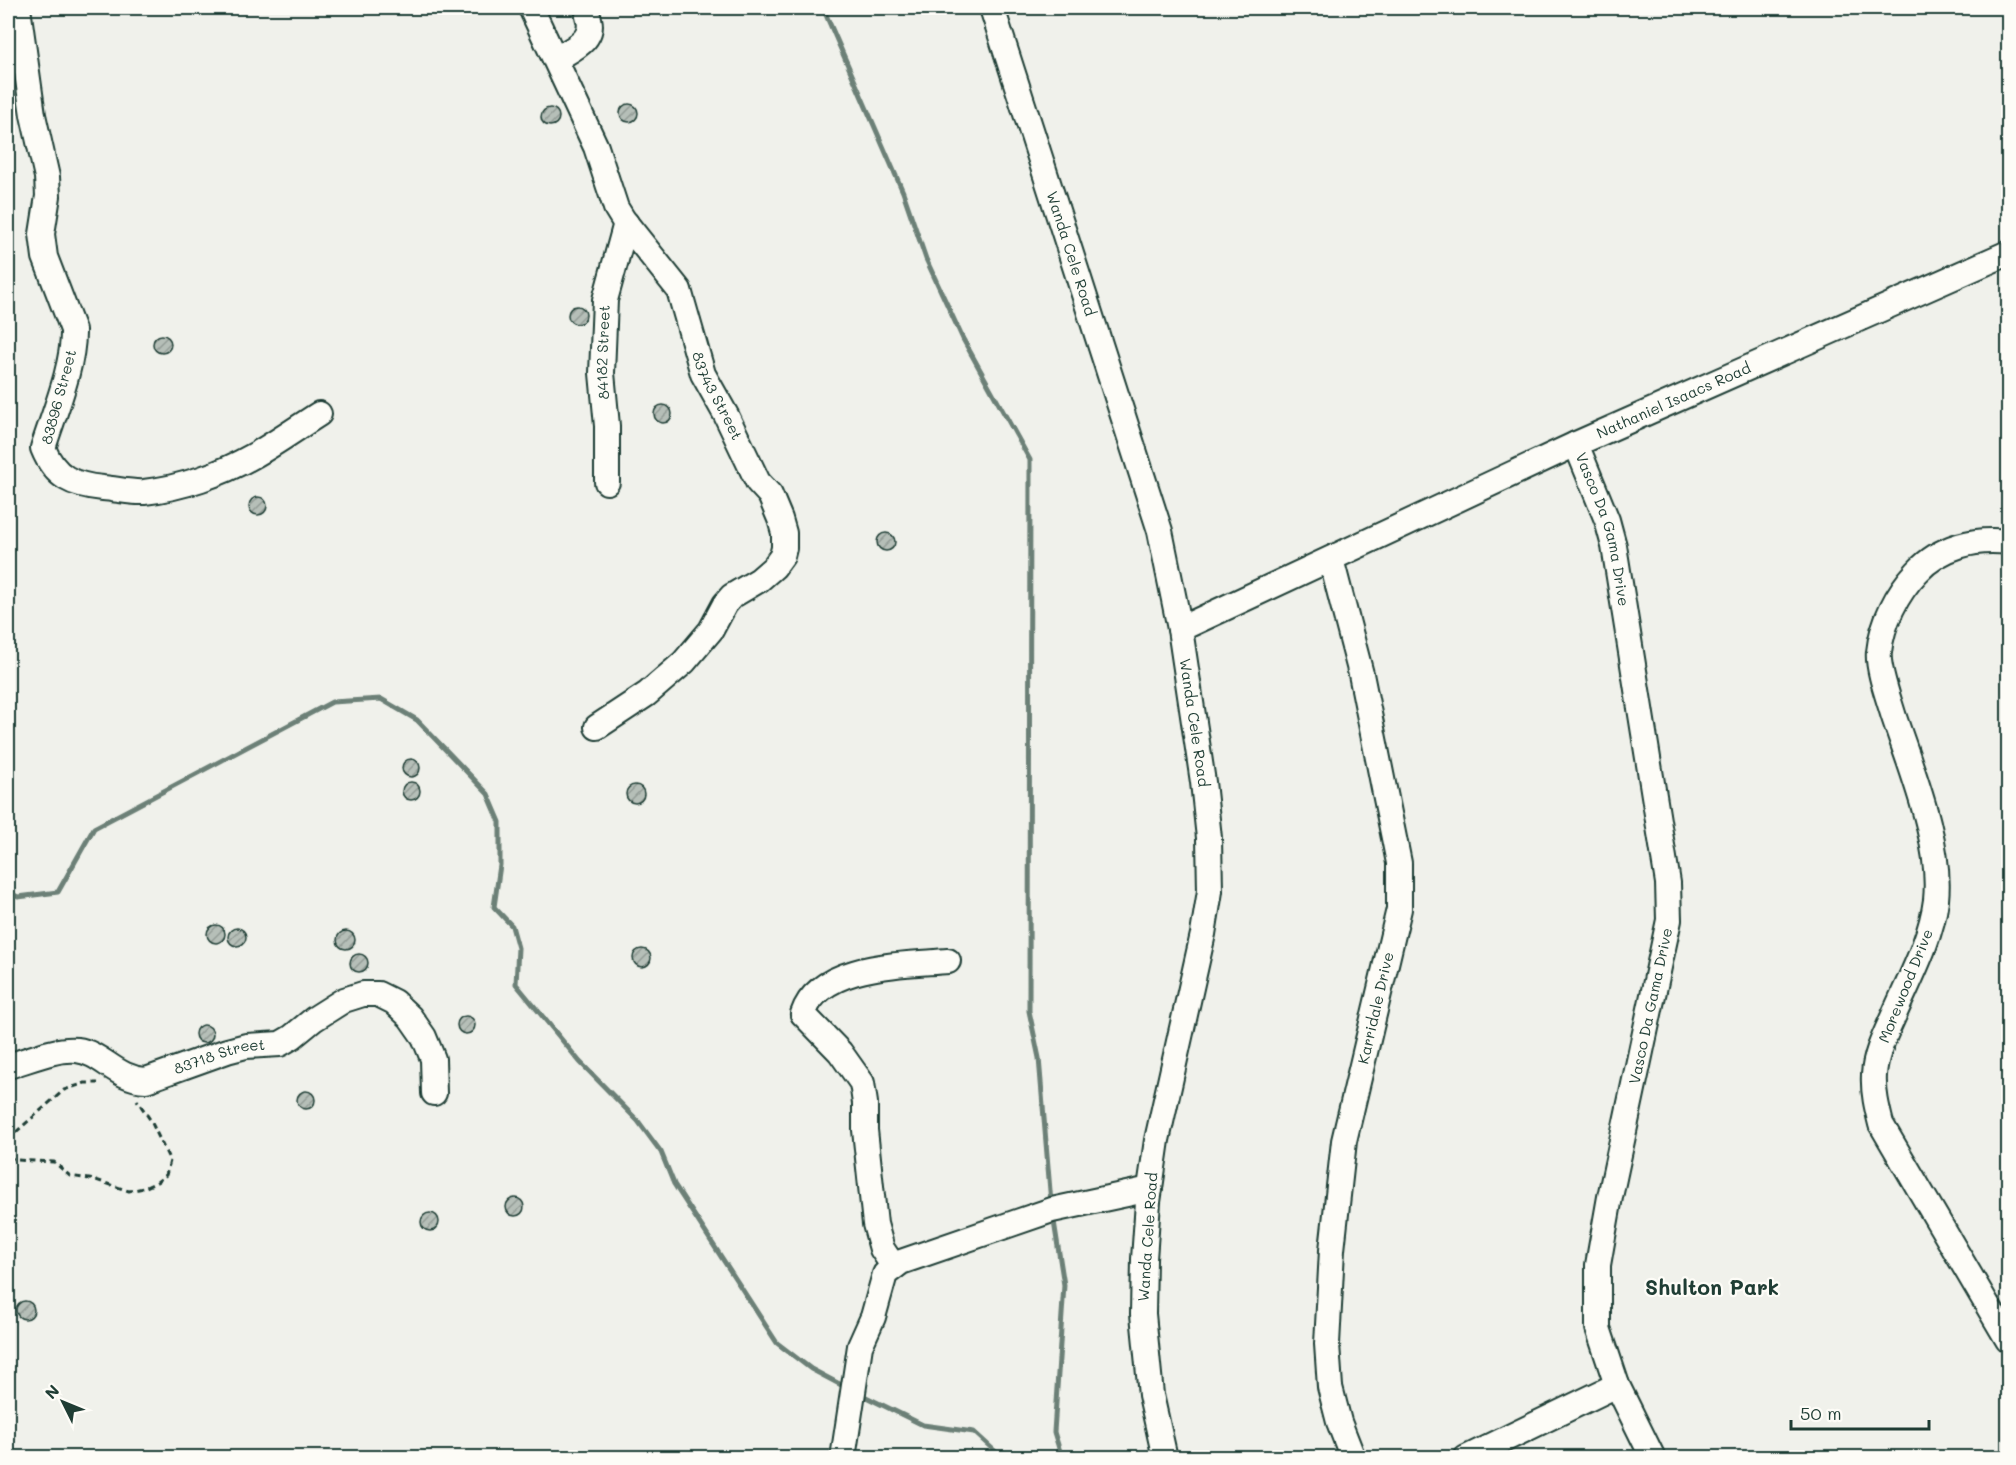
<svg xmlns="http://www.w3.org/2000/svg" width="2016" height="1465" font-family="Mali,sans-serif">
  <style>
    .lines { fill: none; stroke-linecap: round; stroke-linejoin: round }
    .stream { stroke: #6c8077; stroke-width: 5 }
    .building { fill: url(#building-hatch); stroke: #1f3d34; stroke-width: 1.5 }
    .minor-casing { stroke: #1f3d34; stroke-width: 28 }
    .path { stroke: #1f3d34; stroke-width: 3; stroke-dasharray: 6 4.5; stroke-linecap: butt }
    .minor { stroke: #fdfcf7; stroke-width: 24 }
    .labels { text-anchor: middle; stroke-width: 4.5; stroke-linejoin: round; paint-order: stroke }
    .street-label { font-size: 15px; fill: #1f3d34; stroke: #fdfcf7 }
    .district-label { font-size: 21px; font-weight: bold; fill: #1f3d34; stroke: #fdfcf7 }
  </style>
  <defs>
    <pattern id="building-hatch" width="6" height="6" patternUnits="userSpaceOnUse" patternTransform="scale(1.5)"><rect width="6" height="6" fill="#b6bfb8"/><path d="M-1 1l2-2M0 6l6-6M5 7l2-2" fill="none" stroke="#939c96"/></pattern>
  </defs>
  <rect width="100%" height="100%" fill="#f0f1eb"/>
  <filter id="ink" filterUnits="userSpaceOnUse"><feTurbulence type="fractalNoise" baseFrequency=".0167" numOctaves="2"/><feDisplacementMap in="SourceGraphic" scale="12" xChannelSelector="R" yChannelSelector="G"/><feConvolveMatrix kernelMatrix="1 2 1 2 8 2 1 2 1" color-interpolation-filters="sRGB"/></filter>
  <g filter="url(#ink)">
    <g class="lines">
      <path class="stream" d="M 823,8 L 903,192 L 926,259 L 963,339 L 1030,460 L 1029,1011 L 1039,1058 L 1051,1203
        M 8,892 L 18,897 L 58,892 L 94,828 L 332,702 L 381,699 L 417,720 L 488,794 L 500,822 L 500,865 L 494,907 L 512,926 L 518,948 L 516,984 L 580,1062 L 638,1121 L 661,1152 L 674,1184 L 777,1343 L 811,1369 L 847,1388
        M 1053,1215 L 1064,1285 L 1054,1432 L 1062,1458
        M 860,1394 L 923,1425 L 974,1432 L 998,1454 L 1009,1458"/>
    </g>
    <path class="building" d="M620 113a9 9 0 1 1 18 0a9 9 0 1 1-18 0Z
      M541 117a9 9 0 1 1 18 0a9 9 0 1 1-18 0Z
      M568 315a9 9 0 1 1 18 0a9 9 0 1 1-18 0Z
      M153 344a9 9 0 1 1 18 0a9 9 0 1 1-18 0Z
      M654 414a9 9 0 1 1 18 0a9 9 0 1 1-18 0Z
      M249 506a9 9 0 1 1 18 0a9 9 0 1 1-18 0Z
      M877 542a9 9 0 1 1 18 0a9 9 0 1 1-18 0Z
      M402 768a9 9 0 1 1 18 0a9 9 0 1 1-18 0Z
      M402 791a9 9 0 1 1 18 0a9 9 0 1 1-18 0Z
      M626 794a9 9 0 1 1 18 0a9 9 0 1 1-18 0Z
      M207 934a9 9 0 1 1 18 0a9 9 0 1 1-18 0Z
      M228 937a9 9 0 1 1 18 0a9 9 0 1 1-18 0Z
      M337 940a9 9 0 1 1 18 0a9 9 0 1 1-18 0Z
      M633 958a9 9 0 1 1 18 0a9 9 0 1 1-18 0Z
      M350 963a9 9 0 1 1 18 0a9 9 0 1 1-18 0Z
      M457 1025a9 9 0 1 1 18 0a9 9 0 1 1-18 0Z
      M195 1034a9 9 0 1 1 18 0a9 9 0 1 1-18 0Z
      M297 1100a9 9 0 1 1 18 0a9 9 0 1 1-18 0Z
      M506 1207a9 9 0 1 1 18 0a9 9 0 1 1-18 0Z
      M421 1222a9 9 0 1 1 18 0a9 9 0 1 1-18 0Z
      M16 1310a9 9 0 1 1 18 0a9 9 0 1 1-18 0Z"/>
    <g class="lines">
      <defs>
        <g id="minor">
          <path d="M 18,8 L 33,115 L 47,177 L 48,196 L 42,234 L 45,257 L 73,330 C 74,366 54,413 43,448 C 55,478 73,485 103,488 C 116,489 132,493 144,492 C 181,488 221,474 253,456 C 276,443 297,428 319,414"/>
          <path id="s1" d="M 531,8 L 596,147 L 616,208 L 624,221 L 679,290 L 703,374 L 726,415 L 758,482 L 770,495 L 780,519 L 784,533 L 784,548 L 782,556 L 774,567 L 759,580 L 732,596 L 725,604 L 711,630 L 684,662 L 647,694 L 597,727"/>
          <path id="s2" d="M 992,8 L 1160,531 L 1180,629 L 1203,782 L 1209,838 L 1210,891 L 1203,934 L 1157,1140 L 1148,1202 L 1144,1259 L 1143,1314 L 1151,1395 L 1165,1458"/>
          <path d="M 556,59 C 572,49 597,40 588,16"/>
          <path id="s3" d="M 1576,444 L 1607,520 L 1614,546 L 1668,883 L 1669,920 L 1610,1197 L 1598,1265 L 1598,1328 L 1617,1385 L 1653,1458"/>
          <path id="s4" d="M 607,482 L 607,426 L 602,373 L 605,300 L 626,223"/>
          <path d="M 2008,542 C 1975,538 1941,546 1917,572 C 1897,593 1882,623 1879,652 C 1877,667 1889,700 1893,714 C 1911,769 1942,842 1936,900 C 1931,940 1910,978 1894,1015 C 1886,1033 1875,1054 1874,1075 C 1873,1092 1877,1108 1881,1124 L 2008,1340"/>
          <path d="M 1331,559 L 1361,674 L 1399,863 L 1399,909 L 1344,1141 L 1332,1250 L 1327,1344 L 1330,1387 L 1339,1422 L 1353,1458"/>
          <path id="s5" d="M 1180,629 L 1576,444 L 2008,253"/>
          <path id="s6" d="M 8,1066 C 29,1060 55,1048 77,1050 C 102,1053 116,1079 146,1080 L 227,1051 L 246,1046 L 280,1044 L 292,1037 L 314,1019 L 344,1000 L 363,994 L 378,994 L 394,1002 L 410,1017 L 424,1037 L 433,1059 L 434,1093"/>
          <path d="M 894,1267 L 882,1249 L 875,1224 L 865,1130 L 865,1103 L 862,1083 L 840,1052 L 803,1014 C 820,963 904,965 948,961"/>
          <path d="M 843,1458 L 860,1346 L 873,1317 L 885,1274 L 901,1262 L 1052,1210 L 1150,1189"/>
          <path d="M 1466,1458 L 1617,1385"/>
        </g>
      </defs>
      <use href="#minor" class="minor-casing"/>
      <path class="path" d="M 8,1139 L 64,1090 L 85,1083 L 98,1083
        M 8,1157 L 16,1160 L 54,1162 L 70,1176 L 96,1180 L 129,1191 L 144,1188 L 157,1182 L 166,1175 L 170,1161 L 151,1121 L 137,1100"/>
      <use href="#minor" class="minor"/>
    </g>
  </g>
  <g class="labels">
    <g class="street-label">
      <text dy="5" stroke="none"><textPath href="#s2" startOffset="258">Wanda Cele Road</textPath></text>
      <text dy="5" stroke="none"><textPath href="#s4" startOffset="130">84182 Street</textPath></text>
      <text dy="5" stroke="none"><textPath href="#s1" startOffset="434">83743 Street</textPath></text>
      <text transform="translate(59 397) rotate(-75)" y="5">83896 Street</text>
      <text dy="5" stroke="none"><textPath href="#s5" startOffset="544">Nathaniel Isaacs Road</textPath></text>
      <text dy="5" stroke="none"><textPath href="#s3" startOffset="90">Vasco Da Gama Drive</textPath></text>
      <text dy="5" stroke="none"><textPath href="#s2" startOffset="744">Wanda Cele Road</textPath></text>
      <text transform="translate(1906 986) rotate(-68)" y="5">Morewood Drive</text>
      <text transform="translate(1651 1006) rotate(-78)" y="5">Vasco Da Gama Drive</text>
      <text transform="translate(1376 1008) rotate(-77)" y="5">Karridale Drive</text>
      <text dy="5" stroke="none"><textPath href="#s6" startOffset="225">83718 Street</textPath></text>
      <text transform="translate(1148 1237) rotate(-86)" y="5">Wanda Cele Road</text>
    </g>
    <g class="district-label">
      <text x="1712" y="1295">Shulton Park</text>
    </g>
  </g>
  <rect width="2016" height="1465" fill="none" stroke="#fdfcf7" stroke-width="30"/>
  <rect x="15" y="15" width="1986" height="1435" fill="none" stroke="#1f3d34" stroke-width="2" filter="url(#ink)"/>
  <g transform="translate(63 1402) rotate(313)" stroke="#fdfcf7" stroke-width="4.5" paint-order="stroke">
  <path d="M0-4.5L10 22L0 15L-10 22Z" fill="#1f3d34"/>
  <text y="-9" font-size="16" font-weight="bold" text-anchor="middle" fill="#1f3d34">N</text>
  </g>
  <path d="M1791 1420v9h138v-9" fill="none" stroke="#1f3d34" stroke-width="3"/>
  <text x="1800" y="1420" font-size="18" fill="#1f3d34" stroke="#fdfcf7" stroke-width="4.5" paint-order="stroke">50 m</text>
</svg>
